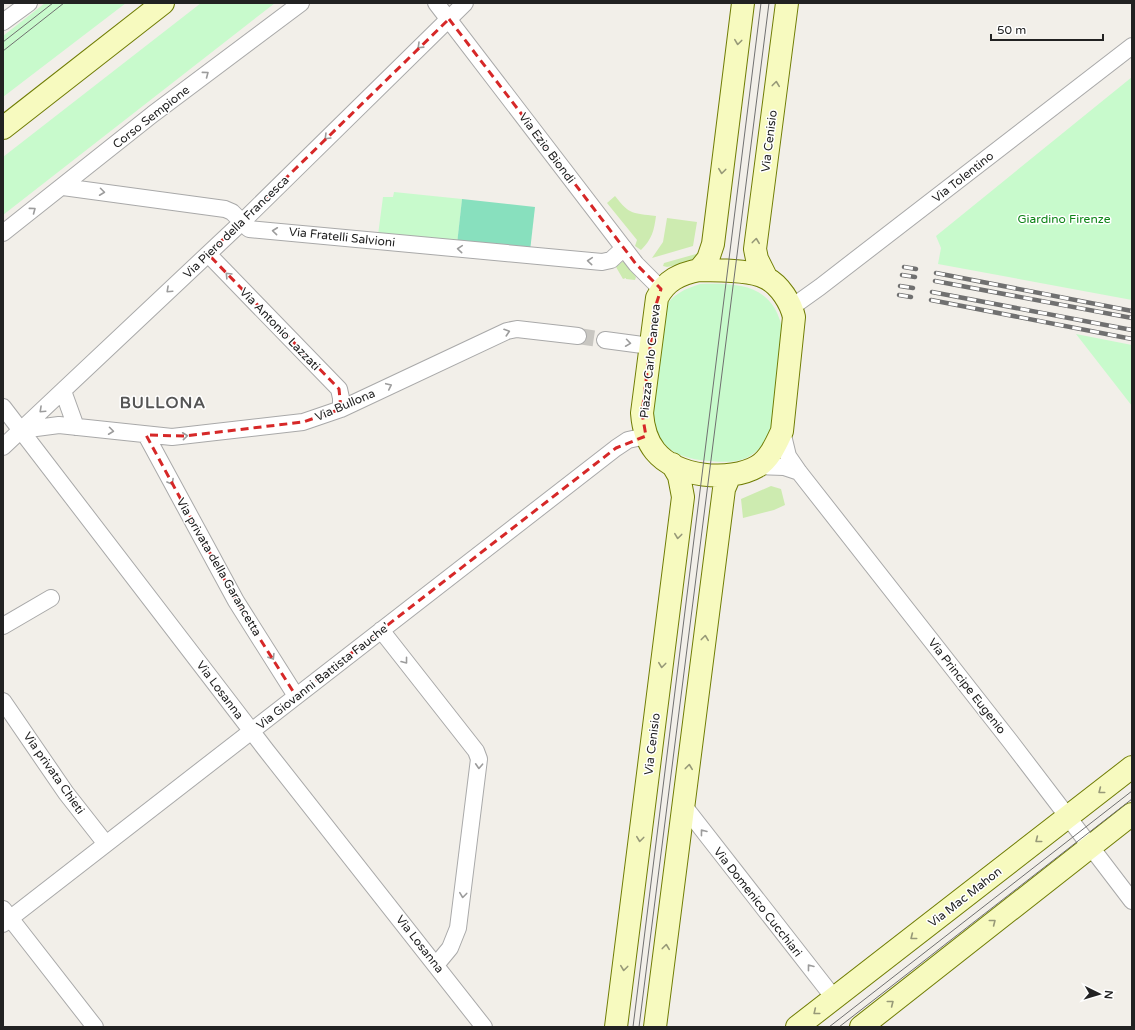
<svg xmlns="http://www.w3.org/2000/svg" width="1135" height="1030" font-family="'Varela Round',sans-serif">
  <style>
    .grass { fill: #cdebb0 }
    .park { fill: #c8facc }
    .pitch { fill: #88e0be }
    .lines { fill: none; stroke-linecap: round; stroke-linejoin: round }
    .street-tunnel { stroke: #c8c6c1; stroke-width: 16; stroke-dasharray: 16 8; stroke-linecap: butt }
    .street-casing { stroke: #a9a9a9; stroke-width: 18 }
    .secondary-casing { stroke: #707d05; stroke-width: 24 }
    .street { stroke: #fff; stroke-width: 16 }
    .secondary { stroke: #f7fabf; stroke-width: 22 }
    .tram { stroke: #707070; stroke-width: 1 }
    .rail-casing { stroke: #707070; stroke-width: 4.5 }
    .rail { stroke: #fff; stroke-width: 3; stroke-dasharray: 9; stroke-linecap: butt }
    .oneway { stroke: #979978 }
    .oneway2 { stroke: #9c9c9c }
    .marked { fill: none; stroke: #d62828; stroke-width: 3; stroke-dasharray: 8 5; stroke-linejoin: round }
    .labels { text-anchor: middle; stroke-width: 3; stroke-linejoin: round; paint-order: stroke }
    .street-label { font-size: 12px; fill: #222; stroke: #fff }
    .park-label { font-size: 12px; fill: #0c8416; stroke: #fff }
    .district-label { font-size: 16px; font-weight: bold; letter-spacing: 1px; fill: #555; stroke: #fff }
  </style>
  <rect width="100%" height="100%" fill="#f2efe9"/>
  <path class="grass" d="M 615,196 C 630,215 632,213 656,216 C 654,231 652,239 641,250 L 635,246 L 637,240 L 607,203 Z
    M 667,218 L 697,222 L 693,246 L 652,258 L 663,242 Z
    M 701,250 L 695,261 L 667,267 L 663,266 L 664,263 L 696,254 Z
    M 622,262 L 625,262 L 636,277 L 635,280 L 626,279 L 626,278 L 623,279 L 616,267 Z
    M 771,486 L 781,489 L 785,505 L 774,510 L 743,518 L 741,499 Z"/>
  <path class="park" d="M 45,3 L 126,3 L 3,97 L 3,36 Z
    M 201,3 L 275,3 L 3,215 L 3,157 Z
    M 1132,77 L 1132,300 L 938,264 L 941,248 L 936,236 Z
    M 394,192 L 462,199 L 457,244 L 378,235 L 383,197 L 393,197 Z
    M 700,284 C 742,283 774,285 783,332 L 772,429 C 755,464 735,464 700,460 C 686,458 672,454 663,442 C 657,433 655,423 652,413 L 664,308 C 674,294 684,289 700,284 Z
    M 1076,334 L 1132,345 L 1132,406 Z"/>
  <path class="pitch" d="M 462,199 L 535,207 L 530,251 L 457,244 Z"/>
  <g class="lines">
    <path class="street-tunnel" d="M 578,336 L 605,340"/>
    <defs>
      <path id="street" d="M 436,3 L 636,264 L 661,289
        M 3,22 L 29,3
        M 63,187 L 225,209 L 232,212 L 249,229 L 602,262 L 611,260 L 624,248
        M 3,233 L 153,114 L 301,3
        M 208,254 L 339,389 L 341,398 L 341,409
        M 792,307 L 820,287 L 1132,46
        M 605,340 L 650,346
        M 63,391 L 76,427
        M 3,407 L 266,750 L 484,1027
        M 21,430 L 59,425 L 172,437 L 303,422 L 341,409 L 507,331 L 517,329 L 578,336
        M 782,431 L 788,456 L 799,472 L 1010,741 L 1132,901
        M 146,435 L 236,601 L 296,696
        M 3,447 L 242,222 L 465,3
        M 758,466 L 784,467 L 799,472
        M 3,626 L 51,598
        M 381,630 L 476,751 L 479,759 L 458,928 L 450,948 L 436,965
        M 3,701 L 66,793 L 106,844
        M 684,806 L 834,998
        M 3,909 L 95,1027
        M 3,924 L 616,448 L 628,440 L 646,436"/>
      <path id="secondary" d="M 3,128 L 163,3
        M 699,270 C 716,270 752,270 766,278 C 780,285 791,303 794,317 L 782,431 C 776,444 770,458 758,466 C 729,483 676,477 655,451 C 646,440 643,426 642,413 L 657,298 C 666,280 680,274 699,270 Z
        M 699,270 L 708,259 L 713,244 L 743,3
        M 766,277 L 757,259 L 755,249 L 787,3
        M 616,1027 L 683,497 L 679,476 L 672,464
        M 655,1027 L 724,489 L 730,475
        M 797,1027 L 1132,767
        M 861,1027 L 1132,814"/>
    </defs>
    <use href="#street" class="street-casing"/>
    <use href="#secondary" class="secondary-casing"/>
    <use href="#street" class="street"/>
    <use href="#secondary" class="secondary"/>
    <path class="tram" d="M 3,42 L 53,3
      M 3,51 L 64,3
      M 633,1027 L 761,3
      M 639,1027 L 769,3
      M 829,1027 L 1132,791
      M 839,1027 L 1132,799"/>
    <defs>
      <path id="rail" d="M 904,267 L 916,269
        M 936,273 L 1132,311
        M 902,275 L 915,277
        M 935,281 L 1132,318
        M 900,286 L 913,288
        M 932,292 L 1132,330
        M 899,295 L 911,297
        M 931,300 L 1132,339"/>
    </defs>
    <use href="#rail" class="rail-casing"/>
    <use href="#rail" class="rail"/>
  </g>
  <defs><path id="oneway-chevron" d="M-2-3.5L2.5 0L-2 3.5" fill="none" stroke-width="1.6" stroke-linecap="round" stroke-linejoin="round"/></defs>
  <g class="oneway">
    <use href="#oneway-chevron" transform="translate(738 42) rotate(97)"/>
    <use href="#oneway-chevron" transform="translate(776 84) rotate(-83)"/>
    <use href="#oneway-chevron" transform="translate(722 171) rotate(97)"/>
    <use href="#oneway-chevron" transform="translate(756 241) rotate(-83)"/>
    <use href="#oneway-chevron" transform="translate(678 536) rotate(97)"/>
    <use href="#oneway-chevron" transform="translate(705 638) rotate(-83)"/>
    <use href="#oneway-chevron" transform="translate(662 665) rotate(97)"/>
    <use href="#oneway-chevron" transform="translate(689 767) rotate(-83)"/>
    <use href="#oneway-chevron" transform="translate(1101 791) rotate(142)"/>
    <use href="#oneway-chevron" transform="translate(640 839) rotate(97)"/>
    <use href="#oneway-chevron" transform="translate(1038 840) rotate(142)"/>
    <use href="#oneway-chevron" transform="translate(993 922) rotate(-38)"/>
    <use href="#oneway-chevron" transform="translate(913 937) rotate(142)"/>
    <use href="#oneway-chevron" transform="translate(666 947) rotate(-83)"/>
    <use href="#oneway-chevron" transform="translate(624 968) rotate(97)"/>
    <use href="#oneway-chevron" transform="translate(891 1003) rotate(-38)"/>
    <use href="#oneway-chevron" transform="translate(816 1012) rotate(141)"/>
  </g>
  <g class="oneway2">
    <use href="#oneway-chevron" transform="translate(420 46) rotate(136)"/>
    <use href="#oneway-chevron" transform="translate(206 74) rotate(-37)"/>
    <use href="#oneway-chevron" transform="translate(327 137) rotate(135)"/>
    <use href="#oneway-chevron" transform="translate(102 192) rotate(7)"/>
    <use href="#oneway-chevron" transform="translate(33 210) rotate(-37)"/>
    <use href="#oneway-chevron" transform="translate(275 231) rotate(-174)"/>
    <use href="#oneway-chevron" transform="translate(460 249) rotate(-175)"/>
    <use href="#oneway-chevron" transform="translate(590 261) rotate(-175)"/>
    <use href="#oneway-chevron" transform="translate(228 275) rotate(-134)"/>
    <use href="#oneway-chevron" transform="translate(169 290) rotate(137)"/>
    <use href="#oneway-chevron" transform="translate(507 332) rotate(-18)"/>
    <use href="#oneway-chevron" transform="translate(628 343) rotate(8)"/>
    <use href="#oneway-chevron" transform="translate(389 386) rotate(-25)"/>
    <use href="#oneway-chevron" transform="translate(42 410) rotate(137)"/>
    <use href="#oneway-chevron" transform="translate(111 431) rotate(7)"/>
    <use href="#oneway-chevron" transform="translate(185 436) rotate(-6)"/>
    <use href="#oneway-chevron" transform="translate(171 482) rotate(61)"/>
    <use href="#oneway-chevron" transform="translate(272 657) rotate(58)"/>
    <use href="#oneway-chevron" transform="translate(405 661) rotate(52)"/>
    <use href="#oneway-chevron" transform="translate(479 766) rotate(93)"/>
    <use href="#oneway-chevron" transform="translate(703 832) rotate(-128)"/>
    <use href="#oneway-chevron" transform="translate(463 895) rotate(97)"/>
    <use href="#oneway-chevron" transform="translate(810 967) rotate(-128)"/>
  </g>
  <path class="marked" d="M 449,19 L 636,264 L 661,289 L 655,308 L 642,413 L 646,436 L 616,448 L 296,696 L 236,601 L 146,435 L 185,436 L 303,422 L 341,409 L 339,389 L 208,254 Z"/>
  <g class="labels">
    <g class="street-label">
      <text transform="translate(151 117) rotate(-38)" y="4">Corso Sempione</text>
      <text transform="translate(769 141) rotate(-83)" y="4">Via Cenisio</text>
      <text transform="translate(547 148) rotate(53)" y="4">Via Ezio Biondi</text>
      <text transform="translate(963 177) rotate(-38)" y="4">Via Tolentino</text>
      <text transform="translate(236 227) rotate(-44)" y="4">Via Piero della Francesca</text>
      <text transform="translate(342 237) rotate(6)" y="4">Via Fratelli Salvioni</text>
      <text transform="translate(280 329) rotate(46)" y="4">Via Antonio Lazzati</text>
      <text transform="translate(650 361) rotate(-84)" y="4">Piazza Carlo Caneva</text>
      <text transform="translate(345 405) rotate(-23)" y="4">Via Bullona</text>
      <text transform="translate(219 567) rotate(60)" y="4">Via privata della Garancetta</text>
      <text transform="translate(323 676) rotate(-38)" y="4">Via Giovanni Battista Fauche'</text>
      <text transform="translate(967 686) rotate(52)" y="4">Via Principe Eugenio</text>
      <text transform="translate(220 690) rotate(53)" y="4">Via Losanna</text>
      <text transform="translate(652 744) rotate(-83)" y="4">Via Cenisio</text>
      <text transform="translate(54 773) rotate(55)" y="4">Via privata Chieti</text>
      <text transform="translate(965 897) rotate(-38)" y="4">Via Mac Mahon</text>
      <text transform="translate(758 902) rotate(52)" y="4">Via Domenico Cucchiari</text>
      <text transform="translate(420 944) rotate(52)" y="4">Via Losanna</text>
    </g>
    <g class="park-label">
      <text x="1064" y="223">Giardino Firenze</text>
    </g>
    <g class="district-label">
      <text x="163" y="408">BULLONA</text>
    </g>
  </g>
  <rect width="1135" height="1030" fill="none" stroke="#222222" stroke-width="8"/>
  <g transform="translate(1099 994) rotate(95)" stroke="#ffffff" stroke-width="3" paint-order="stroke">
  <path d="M0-3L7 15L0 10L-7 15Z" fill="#222222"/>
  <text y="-6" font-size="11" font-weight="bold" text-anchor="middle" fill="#222222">N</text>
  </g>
  <path d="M991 34v6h112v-6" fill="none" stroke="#222222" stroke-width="2"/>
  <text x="997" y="34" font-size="12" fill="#222222" stroke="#ffffff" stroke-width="3" paint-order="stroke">50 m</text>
</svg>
